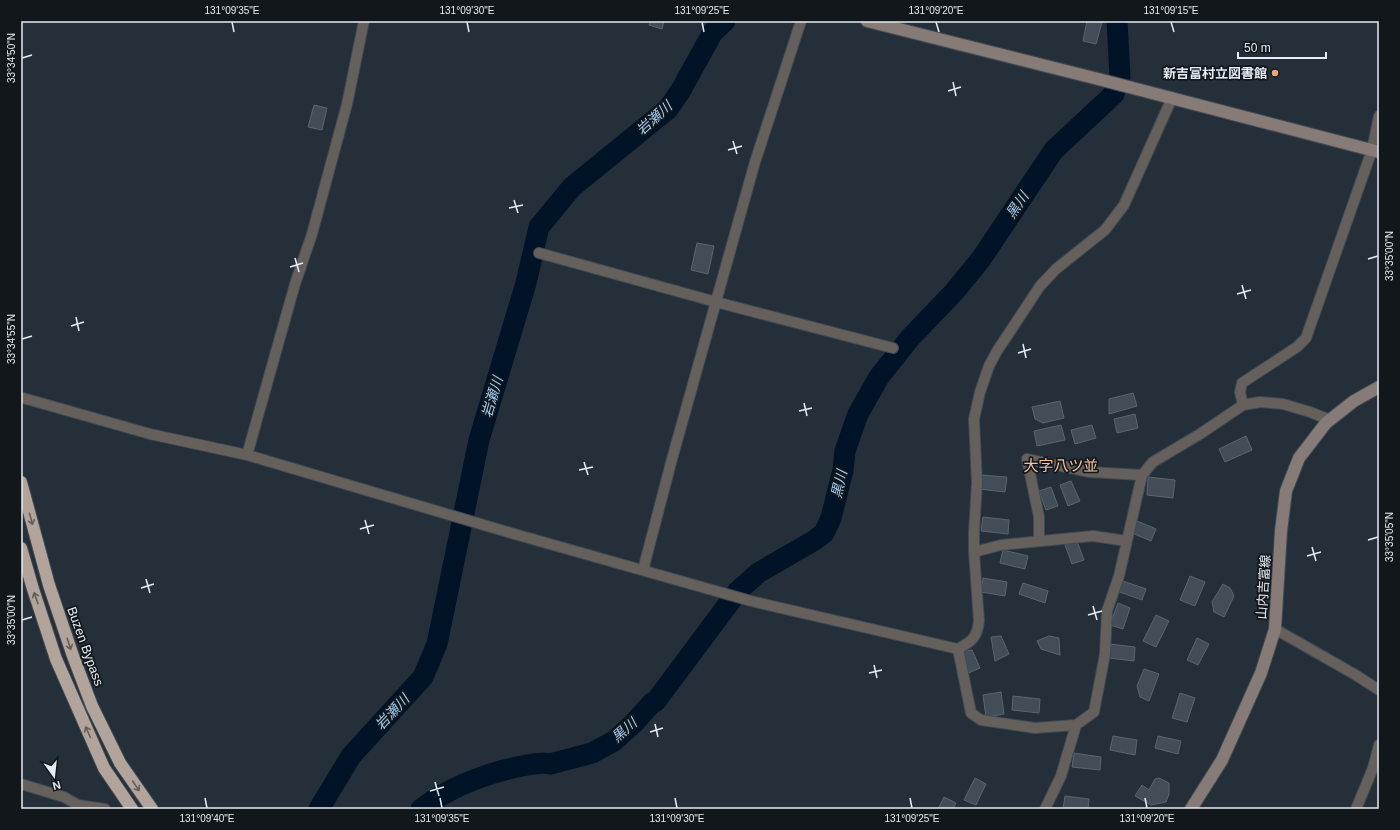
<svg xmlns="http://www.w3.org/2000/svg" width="1400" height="830" font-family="Helvetica,'Noto Sans JP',sans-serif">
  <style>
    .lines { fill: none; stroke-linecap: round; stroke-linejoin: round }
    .river { stroke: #001327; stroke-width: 21 }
    .building { fill: #424d57; stroke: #5a6570 }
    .street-casing { stroke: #404a53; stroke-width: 12 }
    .secondary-casing { stroke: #404a53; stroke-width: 14 }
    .highway-casing { stroke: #404a53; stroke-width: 14 }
    .street { stroke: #66605c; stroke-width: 10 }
    .secondary { stroke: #867b76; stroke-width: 12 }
    .highway { stroke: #b3a49b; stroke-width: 12 }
    .oneway { stroke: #625e5b }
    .ticks { fill: none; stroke: #e7edf4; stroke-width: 1.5 }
    .poi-dot { fill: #f0a378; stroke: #12171b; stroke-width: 1.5 }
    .labels { text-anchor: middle; stroke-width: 3.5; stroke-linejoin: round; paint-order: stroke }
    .poi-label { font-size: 13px; font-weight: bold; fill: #e7edf4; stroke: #12171b; text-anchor: end }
    .street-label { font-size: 13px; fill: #e7edf4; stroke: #12171b }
    .water-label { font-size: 14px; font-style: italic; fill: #a4ccf2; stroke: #12171b }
    .quarter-label { font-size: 15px; fill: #fbc0a1; stroke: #12171b }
    .neatline { fill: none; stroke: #e7edf4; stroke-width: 1.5 }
    .ticks-label { font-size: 10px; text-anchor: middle; fill: #e7edf4 }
  </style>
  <rect width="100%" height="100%" fill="#252f39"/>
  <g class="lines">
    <path class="river" d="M 319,809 L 351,756 L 423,677 L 437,644 L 479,440 L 526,283 L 539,227 L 572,187 L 668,109 L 681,90 L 713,32 L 725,21
      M 421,809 C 450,787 487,773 522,766 C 531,764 542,762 550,764 L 592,753 L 614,741 L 634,723 L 652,703 L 656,701 L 738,591 L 758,573 L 815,540 L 824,533 L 831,518 L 843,470 L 845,451 L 858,414 L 879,377 L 910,338 L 954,292 L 981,259 L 1054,150 L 1114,94 L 1120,76 L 1117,21"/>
  </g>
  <path class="building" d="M 650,21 L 664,21 L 662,29 L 649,25 Z
    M 1087,21 L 1102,22 L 1096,44 L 1083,41 Z
    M 314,105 L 327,108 L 322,130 L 308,127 Z
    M 697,243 L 714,246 L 708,274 L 691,270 Z
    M 1133,393 L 1137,406 L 1109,414 L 1109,399 Z
    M 1060,401 L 1064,418 L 1043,423 L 1035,419 L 1032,407 Z
    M 1135,414 L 1138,428 L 1117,433 L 1114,419 Z
    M 1061,425 L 1065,440 L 1037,446 L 1034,431 Z
    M 1092,425 L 1096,438 L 1075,444 L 1071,430 Z
    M 1246,436 L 1252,450 L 1225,462 L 1219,449 Z
    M 981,475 L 1007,477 L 1005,492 L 979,489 Z
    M 1148,477 L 1175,480 L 1173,498 L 1147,495 Z
    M 1071,481 L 1080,501 L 1068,506 L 1060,485 Z
    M 1051,487 L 1058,506 L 1046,510 L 1039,491 Z
    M 983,517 L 1009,520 L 1008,534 L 981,531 Z
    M 1137,521 L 1156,529 L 1151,541 L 1132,533 Z
    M 1077,541 L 1084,560 L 1072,564 L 1065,545 Z
    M 1003,550 L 1028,556 L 1025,569 L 1000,563 Z
    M 1190,576 L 1205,582 L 1195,606 L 1180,600 Z
    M 983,578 L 1007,582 L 1005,596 L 981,592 Z
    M 1120,580 L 1146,589 L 1142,600 L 1117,591 Z
    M 1023,583 L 1048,591 L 1045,603 L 1019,594 Z
    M 1223,584 L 1230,588 L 1234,596 L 1224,617 L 1214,612 L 1212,602 Z
    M 1118,603 L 1130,608 L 1123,629 L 1110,625 Z
    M 1156,615 L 1169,621 L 1156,647 L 1143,641 Z
    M 1001,636 L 1009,654 L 995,661 L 991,637 Z
    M 1049,636 L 1059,638 L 1060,655 L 1041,649 L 1037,641 Z
    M 1197,638 L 1209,644 L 1198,665 L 1187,660 Z
    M 1110,644 L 1135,647 L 1134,661 L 1109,658 Z
    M 972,650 L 980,668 L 966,674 L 962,651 Z
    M 1144,669 L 1159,674 L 1149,701 L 1140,697 L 1137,686 Z
    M 1001,692 L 1004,714 L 986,717 L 983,695 Z
    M 1180,693 L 1195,698 L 1187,722 L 1172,718 Z
    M 1013,696 L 1040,699 L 1039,713 L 1012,710 Z
    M 1113,736 L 1137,740 L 1135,755 L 1110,750 Z
    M 1158,736 L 1181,741 L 1178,754 L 1155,748 Z
    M 1074,753 L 1101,757 L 1100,770 L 1072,767 Z
    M 975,778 L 986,784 L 976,805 L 964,800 Z
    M 1159,778 L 1169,783 L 1169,794 L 1166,802 L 1151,805 L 1135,796 L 1142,785 L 1149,790 L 1155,779 Z
    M 1065,796 L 1089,799 L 1088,809 L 1063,809 Z
    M 944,797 L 956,803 L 953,809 L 938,809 Z"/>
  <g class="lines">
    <defs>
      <path id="street" d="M 539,253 L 716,302 L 893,348
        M 23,398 L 150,434 L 247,455 L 511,533 L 751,601 L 958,649 L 971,713 L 981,720 L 1035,728 L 1076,725 L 1094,712 L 1105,654 L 1107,611 L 1119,576 L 1142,475 L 1153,462 L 1200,434 L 1243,405 L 1260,402 L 1283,404 L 1310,412 L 1330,420
        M 1243,405 L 1240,392 L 1242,383 L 1297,347 L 1306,338 L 1372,150 L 1379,116
        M 247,455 L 295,284 L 312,234 L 347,104 L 364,21
        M 1039,541 L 1039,517 L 1027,459 L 1089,472 L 1142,475
        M 974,552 L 1001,545 L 1093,536 L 1127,541
        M 643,570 L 672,459 L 755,162 L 801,21
        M 1275,629 L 1354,674 L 1379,690
        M 958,649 C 972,641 977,638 979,621 L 974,552 L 974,532 L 977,483 L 974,419 L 980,392 L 989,366 L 997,351 L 1040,286 L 1056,269 L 1105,230 L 1124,205 L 1172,98
        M 21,784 L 64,797 L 78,805 L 105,809
        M 1045,809 L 1061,776 L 1076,725
        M 1356,809 L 1373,768 L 1379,745"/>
      <path id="secondary" d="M 867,21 L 1102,80 L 1379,152
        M 1191,809 L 1222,760 L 1261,673 L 1275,629 L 1281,531 L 1286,491 L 1299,458 L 1326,423 L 1354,401 L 1379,387"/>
      <path id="highway" d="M 21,482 L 49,585 L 73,656 L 92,706 L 120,763 L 152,809
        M 21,548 L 33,589 L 56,659 L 104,768 L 132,809"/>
    </defs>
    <use href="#street" class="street-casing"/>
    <use href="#secondary" class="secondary-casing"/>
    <use href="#highway" class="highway-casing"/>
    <use href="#street" class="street"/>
    <use href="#secondary" class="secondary"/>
    <use href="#highway" class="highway"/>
  </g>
  <defs><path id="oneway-shaft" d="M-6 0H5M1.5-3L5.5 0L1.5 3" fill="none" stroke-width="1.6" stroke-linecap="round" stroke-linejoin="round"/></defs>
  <g class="oneway">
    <use href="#oneway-shaft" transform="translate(31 519) rotate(75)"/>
    <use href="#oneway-shaft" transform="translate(36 598) rotate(-109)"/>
    <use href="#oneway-shaft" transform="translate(69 644) rotate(72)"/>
    <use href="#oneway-shaft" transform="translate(88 732) rotate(-114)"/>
    <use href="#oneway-shaft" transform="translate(136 786) rotate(56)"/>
  </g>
  <path class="ticks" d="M 232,22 L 234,32M 467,22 L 469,32M 702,22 L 704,32M 936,22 L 939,32M 1171,22 L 1174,32M 22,58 L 32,55M 953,82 L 956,96M 948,91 L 961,87M 733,141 L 737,154M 728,150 L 742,146M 514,200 L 518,213M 509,208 L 523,205M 295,258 L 299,272M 1368,259 L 1378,256M 290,267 L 303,263M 1242,285 L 1246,299M 1237,294 L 1251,290M 76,317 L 79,331M 71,326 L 84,322M 22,339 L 32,336M 1023,344 L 1026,358M 1018,353 L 1031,349M 804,403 L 807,416M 799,411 L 812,408M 584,462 L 588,475M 579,470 L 593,467M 365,520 L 369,534M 360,529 L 374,525M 1368,540 L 1378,537M 1312,547 L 1316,561M 1307,556 L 1321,552M 146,579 L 150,593M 141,588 L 154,584M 1093,606 L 1097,620M 1088,615 L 1102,611M 22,620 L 32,617M 874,665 L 877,678M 869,673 L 882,670M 655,724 L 658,737M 650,732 L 663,728M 435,782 L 439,796M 430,791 L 444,787M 205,798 L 207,808M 440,798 L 442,808M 675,798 L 677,808M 910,798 L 912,808M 1145,798 L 1147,808"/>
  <circle class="poi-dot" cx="1275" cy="73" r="4"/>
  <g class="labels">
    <g class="poi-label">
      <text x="1267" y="78">新吉富村立図書館</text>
    </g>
    <g class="street-label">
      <text transform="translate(1263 587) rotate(-86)" y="5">山内吉富線</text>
      <text transform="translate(86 646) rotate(70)" y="5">Buzen Bypass</text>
    </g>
    <g class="water-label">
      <text transform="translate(654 118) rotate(-42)" y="5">岩瀬川</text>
      <text transform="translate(1017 205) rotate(-56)" y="5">黒川</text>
      <text transform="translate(492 397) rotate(-73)" y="5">岩瀬川</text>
      <text transform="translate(839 484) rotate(-77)" y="5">黒川</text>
      <text transform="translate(392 712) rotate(-47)" y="5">岩瀬川</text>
      <text transform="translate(624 730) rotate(-41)" y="5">黒川</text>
    </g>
    <g class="quarter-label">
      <text x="1061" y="471">大字八ツ並</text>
    </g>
  </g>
  <rect width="1400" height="830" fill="none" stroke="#12171b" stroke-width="44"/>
  <g transform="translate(54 776) rotate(165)" stroke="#12171b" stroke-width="3" paint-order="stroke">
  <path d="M0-3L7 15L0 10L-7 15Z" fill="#e7edf4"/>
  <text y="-6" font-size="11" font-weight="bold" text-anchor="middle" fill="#e7edf4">N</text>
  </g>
  <path d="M1238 52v6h88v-6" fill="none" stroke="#e7edf4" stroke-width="2"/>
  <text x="1244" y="52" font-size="12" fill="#e7edf4" stroke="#12171b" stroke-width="3" paint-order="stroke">50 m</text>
  <rect x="22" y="22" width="1356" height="786" class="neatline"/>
  <g class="ticks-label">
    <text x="232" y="14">131°09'35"E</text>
    <text x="467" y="14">131°09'30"E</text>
    <text x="702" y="14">131°09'25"E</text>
    <text x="936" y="14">131°09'20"E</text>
    <text x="1171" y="14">131°09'15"E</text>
    <text transform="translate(11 58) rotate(-90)" y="4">33°34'50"N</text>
    <text transform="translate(1389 256) rotate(-90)" y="4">33°35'00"N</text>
    <text transform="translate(11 339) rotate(-90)" y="4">33°34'55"N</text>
    <text transform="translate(1389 537) rotate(-90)" y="4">33°35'05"N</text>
    <text transform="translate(11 620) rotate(-90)" y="4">33°35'00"N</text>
    <text x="207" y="822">131°09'40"E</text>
    <text x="442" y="822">131°09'35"E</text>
    <text x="677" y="822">131°09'30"E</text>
    <text x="912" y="822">131°09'25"E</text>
    <text x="1147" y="822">131°09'20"E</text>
  </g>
</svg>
